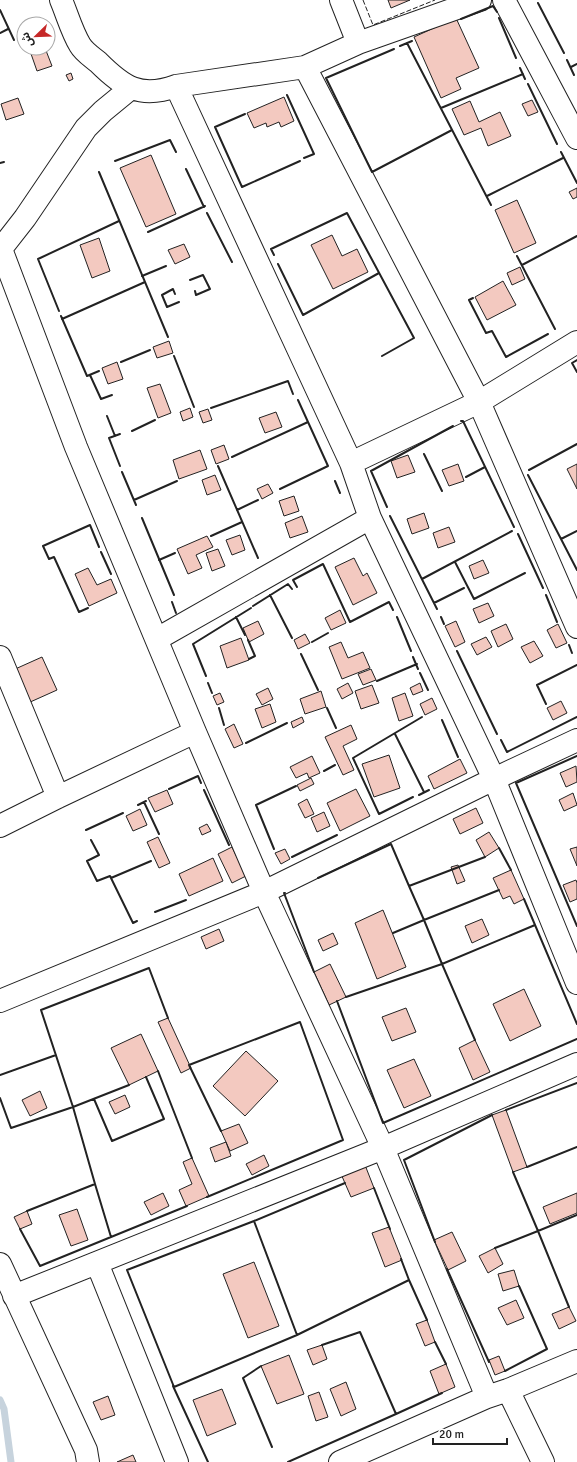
<svg xmlns="http://www.w3.org/2000/svg" width="577" height="1462" font-family="Signika,'Noto Sans Arabic',sans-serif">
  <style>
    .lines { fill: none; stroke-linecap: round; stroke-linejoin: round }
    .stream { stroke: #c7d3dd; stroke-width: 7 }
    .building { fill: #f3c9c0; stroke: #222 }
    .street-casing { stroke: #222; stroke-width: 24 }
    .street { stroke: #fff; stroke-width: 22 }
    .fence { stroke: #222; stroke-width: 1; stroke-dasharray: 5 2; stroke-linecap: butt }
    .wall { stroke: #222; stroke-width: 2 }
  </style>
  <rect width="100%" height="100%" fill="#fff"/>
  <g class="lines">
    <path class="stream" d="M 0,1400 L 4,1409 L 11,1462"/>
  </g>
  <path class="building" d="M 388,0 L 410,0 L 391,8 Z
    M 456,18 L 479,68 L 456,78 L 461,89 L 441,98 L 414,37 Z
    M 29,48 L 45,48 L 52,66 L 37,71 Z
    M 71,73 L 73,79 L 69,81 L 66,75 Z
    M 284,97 L 294,121 L 281,127 L 279,122 L 267,127 L 266,123 L 254,128 L 247,113 Z
    M 18,98 L 24,114 L 6,120 L 1,104 Z
    M 532,100 L 538,112 L 528,116 L 522,104 Z
    M 470,101 L 479,122 L 500,112 L 511,136 L 488,146 L 481,128 L 464,135 L 452,109 Z
    M 151,155 L 176,214 L 146,227 L 120,168 Z
    M 577,188 L 577,197 L 573,199 L 569,192 Z
    M 517,200 L 536,243 L 514,253 L 495,210 Z
    M 332,235 L 342,256 L 357,249 L 368,272 L 333,289 L 311,245 Z
    M 99,238 L 110,271 L 92,278 L 80,245 Z
    M 184,244 L 190,257 L 175,264 L 168,250 Z
    M 520,267 L 525,279 L 512,285 L 507,273 Z
    M 503,281 L 516,305 L 487,320 L 475,297 Z
    M 169,341 L 173,353 L 157,358 L 153,347 Z
    M 117,362 L 123,379 L 108,384 L 102,368 Z
    M 160,384 L 171,413 L 158,418 L 147,388 Z
    M 190,408 L 193,417 L 183,421 L 180,412 Z
    M 208,409 L 212,420 L 203,423 L 199,412 Z
    M 276,412 L 282,427 L 265,433 L 259,418 Z
    M 224,445 L 229,459 L 216,464 L 211,450 Z
    M 200,450 L 207,469 L 179,479 L 173,460 Z
    M 408,455 L 415,472 L 397,478 L 391,461 Z
    M 458,464 L 464,481 L 449,486 L 442,470 Z
    M 577,464 L 577,489 L 567,469 Z
    M 215,475 L 221,490 L 207,495 L 202,480 Z
    M 268,484 L 273,493 L 262,499 L 257,489 Z
    M 294,496 L 299,511 L 284,516 L 279,501 Z
    M 424,513 L 429,528 L 412,534 L 407,519 Z
    M 302,516 L 308,532 L 290,538 L 285,523 Z
    M 449,527 L 455,542 L 438,548 L 433,533 Z
    M 240,535 L 245,550 L 232,555 L 226,540 Z
    M 207,536 L 213,547 L 196,555 L 202,568 L 188,574 L 177,549 Z
    M 218,549 L 225,566 L 212,571 L 206,553 Z
    M 354,558 L 363,576 L 367,573 L 377,593 L 353,605 L 335,567 Z
    M 483,560 L 489,573 L 474,579 L 469,566 Z
    M 88,568 L 97,585 L 111,579 L 117,593 L 89,606 L 75,574 Z
    M 488,603 L 494,616 L 479,623 L 473,609 Z
    M 340,610 L 346,623 L 331,630 L 325,618 Z
    M 258,621 L 264,634 L 249,642 L 243,628 Z
    M 456,621 L 465,642 L 455,647 L 445,626 Z
    M 506,624 L 513,639 L 498,647 L 491,631 Z
    M 558,624 L 567,643 L 556,648 L 547,630 Z
    M 305,634 L 310,643 L 298,649 L 294,640 Z
    M 486,637 L 492,647 L 477,655 L 471,644 Z
    M 241,638 L 249,660 L 227,668 L 220,646 Z
    M 534,641 L 543,656 L 530,663 L 521,647 Z
    M 341,642 L 348,658 L 363,652 L 370,668 L 342,679 L 329,647 Z
    M 42,657 L 57,690 L 28,703 L 13,670 Z
    M 371,669 L 376,680 L 363,685 L 358,674 Z
    M 348,683 L 353,693 L 342,699 L 337,689 Z
    M 420,683 L 423,691 L 413,695 L 410,688 Z
    M 372,685 L 379,703 L 361,709 L 355,691 Z
    M 268,688 L 273,699 L 262,705 L 256,694 Z
    M 321,691 L 326,707 L 305,714 L 300,699 Z
    M 220,693 L 224,702 L 217,705 L 213,696 Z
    M 405,693 L 413,716 L 399,721 L 392,698 Z
    M 432,698 L 437,709 L 425,715 L 420,704 Z
    M 561,701 L 567,713 L 553,720 L 547,708 Z
    M 270,704 L 276,722 L 262,728 L 255,709 Z
    M 302,717 L 304,722 L 293,728 L 291,722 Z
    M 234,724 L 243,744 L 234,748 L 225,729 Z
    M 351,725 L 357,739 L 343,746 L 354,770 L 343,775 L 325,737 Z
    M 389,755 L 400,788 L 374,797 L 362,764 Z
    M 312,756 L 320,773 L 309,778 L 307,773 L 296,778 L 290,767 Z
    M 460,759 L 467,773 L 434,789 L 428,776 Z
    M 576,766 L 577,782 L 566,787 L 560,773 Z
    M 311,778 L 314,784 L 300,791 L 297,785 Z
    M 356,789 L 370,816 L 340,831 L 327,803 Z
    M 167,790 L 173,804 L 155,812 L 148,798 Z
    M 573,793 L 577,805 L 564,811 L 559,800 Z
    M 307,799 L 314,814 L 305,818 L 298,804 Z
    M 476,808 L 483,823 L 460,834 L 453,819 Z
    M 140,809 L 147,825 L 133,831 L 126,816 Z
    M 324,812 L 330,826 L 317,832 L 311,818 Z
    M 207,824 L 211,831 L 202,835 L 199,828 Z
    M 489,832 L 499,848 L 485,857 L 476,840 Z
    M 158,837 L 170,863 L 159,868 L 147,842 Z
    M 232,847 L 246,876 L 232,883 L 218,854 Z
    M 577,847 L 577,866 L 570,849 Z
    M 285,849 L 290,859 L 281,864 L 275,853 Z
    M 213,858 L 223,881 L 189,896 L 179,874 Z
    M 458,865 L 465,881 L 457,884 L 451,867 Z
    M 511,870 L 524,899 L 514,904 L 510,896 L 503,899 L 493,878 Z
    M 576,880 L 577,883 L 577,899 L 570,902 L 563,885 Z
    M 383,910 L 406,967 L 377,979 L 355,923 Z
    M 482,919 L 489,935 L 472,943 L 465,926 Z
    M 219,929 L 224,941 L 206,949 L 201,937 Z
    M 333,933 L 338,944 L 323,951 L 318,940 Z
    M 330,964 L 346,997 L 329,1005 L 314,972 Z
    M 524,989 L 541,1026 L 510,1041 L 493,1004 Z
    M 406,1008 L 416,1032 L 392,1041 L 382,1017 Z
    M 168,1018 L 191,1068 L 181,1073 L 158,1022 Z
    M 141,1034 L 158,1071 L 129,1085 L 111,1048 Z
    M 475,1040 L 490,1072 L 473,1080 L 459,1048 Z
    M 246,1051 L 278,1081 L 245,1116 L 213,1086 Z
    M 414,1059 L 431,1096 L 404,1108 L 387,1070 Z
    M 40,1091 L 47,1108 L 30,1116 L 22,1100 Z
    M 125,1095 L 130,1107 L 115,1114 L 109,1102 Z
    M 506,1110 L 527,1167 L 513,1172 L 492,1115 Z
    M 239,1124 L 248,1143 L 230,1151 L 221,1131 Z
    M 226,1142 L 231,1156 L 215,1162 L 210,1148 Z
    M 264,1155 L 269,1166 L 252,1175 L 246,1164 Z
    M 192,1158 L 209,1196 L 186,1206 L 179,1190 L 192,1184 L 183,1162 Z
    M 365,1165 L 374,1188 L 351,1197 L 341,1174 Z
    M 163,1193 L 169,1206 L 151,1215 L 144,1202 Z
    M 577,1193 L 577,1213 L 550,1224 L 543,1207 Z
    M 77,1209 L 88,1240 L 71,1246 L 59,1215 Z
    M 27,1211 L 32,1224 L 20,1229 L 14,1217 Z
    M 389,1227 L 402,1260 L 385,1267 L 372,1233 Z
    M 452,1232 L 466,1261 L 448,1270 L 434,1240 Z
    M 495,1248 L 503,1264 L 488,1273 L 479,1256 Z
    M 254,1262 L 279,1326 L 248,1338 L 223,1274 Z
    M 514,1270 L 519,1286 L 503,1291 L 498,1274 Z
    M 516,1300 L 524,1318 L 507,1325 L 498,1308 Z
    M 569,1307 L 576,1321 L 559,1329 L 552,1314 Z
    M 427,1320 L 435,1342 L 425,1346 L 416,1324 Z
    M 322,1345 L 327,1359 L 313,1365 L 307,1350 Z
    M 289,1355 L 304,1394 L 277,1404 L 261,1366 Z
    M 499,1356 L 505,1371 L 495,1375 L 489,1360 Z
    M 446,1364 L 455,1387 L 439,1394 L 430,1371 Z
    M 346,1382 L 356,1409 L 341,1416 L 330,1389 Z
    M 222,1389 L 236,1424 L 207,1436 L 193,1400 Z
    M 319,1392 L 328,1417 L 316,1421 L 308,1396 Z
    M 108,1396 L 115,1415 L 101,1420 L 93,1402 Z
    M 133,1455 L 136,1462 L 117,1462 Z"/>
  <g class="lines">
    <defs>
      <path id="street" d="M 61,0 C 67,14 72,32 80,45 C 84,52 92,57 98,62 C 123,87 140,99 176,86 L 305,67 L 358,43 L 480,0
        M 341,0 L 358,43
        M 504,0 L 577,138
        M 305,67 L 479,402 L 577,627
        M 176,86 L 351,463 L 370,518 L 494,779 L 577,983
        M 1,249 L 76,447 L 195,732 L 264,892 L 383,1148 L 487,1397
        M 0,250 L 25,218 L 86,128 L 103,111 L 131,88
        M 351,463 L 479,402 L 577,342
        M 157,639 L 370,518
        M 0,657 L 58,797
        M 0,826 L 58,797 L 195,732
        M 0,1001 L 264,892 L 494,779 L 577,740
        M 97,1263 L 177,1462
        M 0,1264 L 86,1450 L 88,1462
        M 14,1296 L 383,1148 L 577,1064
        M 508,1390 L 543,1462
        M 340,1462 L 487,1397 L 508,1390 L 577,1361"/>
    </defs>
    <use href="#street" class="street-casing"/>
    <use href="#street" class="street"/>
    <path class="fence" d="M 363,0 L 373,25 L 435,0"/>
    <path class="wall" d="M 538,3 L 564,53
      M 0,10 L 14,40
      M 499,18 L 516,58
      M 461,19 L 493,6 L 497,12
      M 0,33 L 8,29
      M 407,43 L 491,205
      M 400,46 L 412,41
      M 394,49 L 326,78 L 372,172 L 452,130
      M 567,60 L 574,75
      M 571,67 L 577,64
      M 520,68 L 525,79
      M 528,84 L 557,144
      M 287,95 L 314,154 L 304,158
      M 441,108 L 523,74
      M 245,114 L 215,127 L 242,187 L 300,161
      M 561,152 L 577,183
      M 115,161 L 170,140 L 176,152
      M 0,163 L 4,162
      M 186,169 L 204,207
      M 99,172 L 168,337
      M 487,196 L 563,158
      M 207,213 L 232,262
      M 148,232 L 205,206
      M 274,255 L 271,249 L 347,213 L 414,338 L 382,356
      M 517,256 L 555,329
      M 278,264 L 303,315 L 379,273
      M 522,265 L 577,236
      M 142,276 L 166,266
      M 190,280 L 203,275 L 210,289 L 196,295 L 195,291
      M 175,294 L 173,289 L 162,295 L 167,307 L 179,302
      M 473,298 L 469,300 L 486,333 L 492,331 L 506,357 L 548,334
      M 59,311 L 38,259 L 119,221
      M 61,316 L 87,376 L 99,371
      M 62,319 L 145,282
      M 174,356 L 194,407
      M 577,360 L 572,363 L 577,372
      M 121,362 L 150,350
      M 90,375 L 101,399 L 112,395
      M 211,408 L 288,381 L 293,394
      M 107,416 L 115,436
      M 461,421 L 463,421 L 514,527
      M 132,431 L 155,420
      M 120,434 L 109,438 L 120,466
      M 424,454 L 442,491
      M 232,457 L 308,422
      M 218,466 L 258,558
      M 529,470 L 577,444
      M 122,472 L 136,505
      M 528,475 L 577,570
      M 466,477 L 485,467
      M 335,481 L 340,493
      M 280,489 L 328,466 L 298,400
      M 134,500 L 177,481
      M 387,507 L 371,471 L 453,426
      M 237,510 L 258,500
      M 390,516 L 437,609
      M 142,518 L 174,595
      M 518,534 L 543,588
      M 211,536 L 242,522
      M 561,539 L 577,531
      M 101,552 L 111,574
      M 159,560 L 175,553
      M 455,562 L 474,599 L 525,573
      M 422,579 L 512,531
      M 297,587 L 293,580 L 323,564 L 350,622 L 389,602 L 393,610
      M 270,595 L 292,638
      M 546,595 L 557,622
      M 172,602 L 176,613
      M 434,603 L 464,588
      M 253,606 L 288,584 L 292,589
      M 88,608 L 79,612 L 54,557 L 49,559 L 43,546 L 90,525 L 99,547
      M 236,617 L 245,635
      M 397,617 L 411,651
      M 441,617 L 444,624
      M 248,640 L 255,656 L 249,659
      M 312,642 L 328,633
      M 569,645 L 572,653
      M 457,651 L 497,734
      M 301,654 L 318,690
      M 413,657 L 418,669
      M 420,673 L 428,690
      M 206,676 L 193,644 L 251,608
      M 377,681 L 417,664
      M 208,683 L 212,693
      M 546,704 L 537,685 L 577,665
      M 219,708 L 224,725
      M 327,708 L 336,728
      M 442,720 L 458,757
      M 395,734 L 424,792
      M 501,740 L 507,752 L 577,717
      M 246,743 L 287,723
      M 577,756 L 516,783 L 577,926
      M 324,771 L 335,765
      M 169,789 L 198,776 L 201,783
      M 204,790 L 229,845
      M 419,795 L 429,790
      M 413,797 L 379,814 L 353,758 L 422,717
      M 144,802 L 159,834
      M 138,805 L 146,801
      M 86,830 L 123,813
      M 91,840 L 99,855 L 87,861 L 97,881 L 110,876 L 133,923 L 137,921
      M 499,848 L 511,870
      M 274,849 L 256,805 L 296,786
      M 292,857 L 337,835
      M 485,857 L 409,886 L 424,920 L 499,890
      M 111,878 L 151,861
      M 318,878 L 391,844 L 409,886
      M 285,893 L 284,893 L 314,972
      M 524,899 L 577,1024
      M 155,912 L 186,900
      M 393,933 L 424,920 L 442,964 L 535,925
      M 346,997 L 442,964 L 475,1040
      M 337,1001 L 383,1123 L 577,1039
      M 158,1071 L 192,1158
      M 0,1075 L 56,1055
      M 129,1085 L 73,1107 L 41,1010 L 149,968 L 168,1018
      M 0,1098 L 11,1128 L 73,1107 L 95,1184
      M 94,1099 L 112,1141 L 164,1119 L 146,1077
      M 506,1110 L 577,1083
      M 527,1167 L 577,1147
      M 374,1188 L 390,1229
      M 207,1197 L 343,1140 L 300,1022 L 189,1065 L 221,1131
      M 254,1221 L 127,1270 L 174,1387 L 297,1335 L 409,1280 L 401,1259
      M 20,1229 L 40,1266 L 111,1237 L 95,1184 L 27,1211
      M 111,1237 L 187,1206
      M 435,1242 L 404,1160 L 492,1115
      M 495,1248 L 538,1231 L 513,1172
      M 447,1269 L 489,1362
      M 409,1280 L 427,1320
      M 569,1307 L 538,1231 L 577,1215
      M 297,1335 L 254,1221 L 345,1183
      M 435,1342 L 446,1364
      M 261,1366 L 243,1378 L 272,1447
      M 505,1371 L 547,1349 L 519,1286
      M 173,1386 L 208,1462
      M 396,1414 L 442,1393
      M 288,1462 L 396,1414 L 360,1332 L 322,1345"/>
  </g>
  <g transform="translate(36 36) rotate(247)"><circle r="19" fill="#ffffff" stroke="#a7a7a7"/>
  <path d="M0-3L7 15L0 10L-7 15Z" fill="#c62828"/>
  <text y="-6" font-size="11" font-weight="bold" text-anchor="middle" fill="#222222">ش</text>
  </g>
  <path d="M433 1438v6h74v-6" fill="none" stroke="#222222" stroke-width="2"/>
  <text x="439" y="1438" font-size="12" fill="#222222" stroke="#ffffff" stroke-width="3" paint-order="stroke">20 m</text>
</svg>
